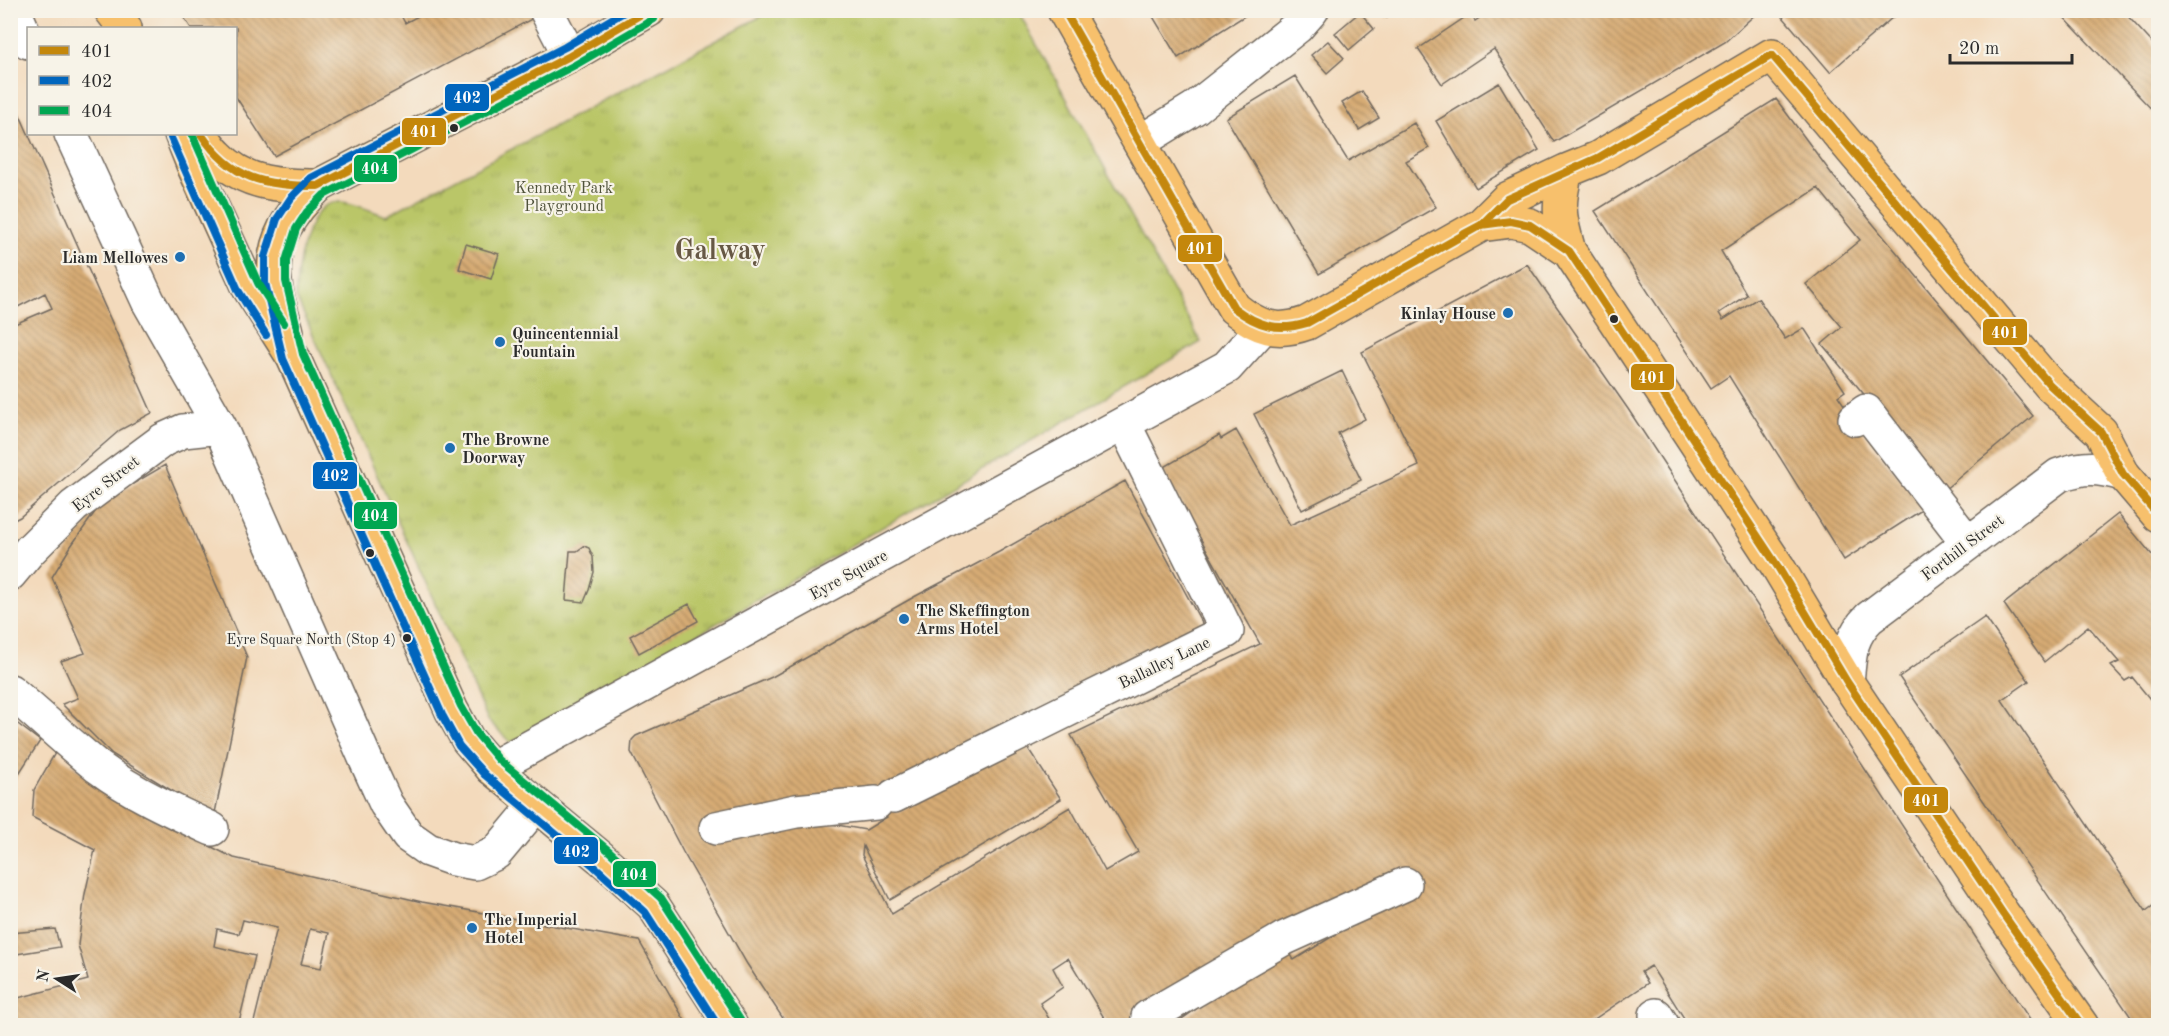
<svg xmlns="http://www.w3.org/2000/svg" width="2169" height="1036" font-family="'Old Standard TT',serif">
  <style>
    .park { fill: url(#park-tufts); stroke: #72784a; stroke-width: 1.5 }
    .building { fill: url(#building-back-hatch); fill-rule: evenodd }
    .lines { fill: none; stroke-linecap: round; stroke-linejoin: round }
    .minor-casing { stroke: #71685e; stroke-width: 36 }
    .major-casing { stroke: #71685e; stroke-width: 36 }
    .minor { stroke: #fff; stroke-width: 33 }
    .major { stroke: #f7c06c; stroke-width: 33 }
    .bus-1-casing { stroke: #f7f3e8; stroke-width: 12 }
    .bus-2-casing { stroke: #f7f3e8; stroke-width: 12 }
    .bus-3-casing { stroke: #f7f3e8; stroke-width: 12 }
    .bus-1 { stroke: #c4870b; stroke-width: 8 }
    .bus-2 { stroke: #0065bd; stroke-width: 8 }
    .bus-3 { stroke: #00a651; stroke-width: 8 }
    .bus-dot { fill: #2b2b2b; stroke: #f7f3e8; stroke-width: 2 }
    .poi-dot { fill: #1f6fb2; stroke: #f7f3e8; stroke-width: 2 }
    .labels { text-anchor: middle; stroke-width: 4.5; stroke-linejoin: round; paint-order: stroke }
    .bus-label { font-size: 14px; fill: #2b2b2b; stroke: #f7f3e8; text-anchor: end }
    .park-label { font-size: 16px; fill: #4f523a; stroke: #f7f3e8 }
    .poi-label { font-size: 16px; font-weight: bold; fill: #2b2b2b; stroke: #f7f3e8; text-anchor: start }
    .street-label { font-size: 16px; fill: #2b2b2b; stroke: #f7f3e8 }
    .town-label { font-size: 28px; font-weight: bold; fill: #675845; stroke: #f7f3e8 }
    .line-badge { stroke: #f7f3e8; stroke-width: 2 }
    .badge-label { font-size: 16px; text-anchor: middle; font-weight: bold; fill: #fff }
  </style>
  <defs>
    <pattern id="park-tufts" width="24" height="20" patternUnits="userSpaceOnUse" patternTransform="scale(1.5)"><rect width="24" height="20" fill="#bac668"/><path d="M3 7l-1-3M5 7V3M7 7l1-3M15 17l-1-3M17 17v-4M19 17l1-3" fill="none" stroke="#a0aa5a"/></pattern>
    <pattern id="building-back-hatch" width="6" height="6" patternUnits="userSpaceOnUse" patternTransform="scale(1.5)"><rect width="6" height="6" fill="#d7ac75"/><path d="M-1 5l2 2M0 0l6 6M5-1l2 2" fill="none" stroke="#af8c60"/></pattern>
  </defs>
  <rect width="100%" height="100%" fill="#f7f3e8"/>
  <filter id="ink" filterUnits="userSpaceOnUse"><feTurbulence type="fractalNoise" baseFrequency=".0167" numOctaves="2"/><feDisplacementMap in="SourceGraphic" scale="12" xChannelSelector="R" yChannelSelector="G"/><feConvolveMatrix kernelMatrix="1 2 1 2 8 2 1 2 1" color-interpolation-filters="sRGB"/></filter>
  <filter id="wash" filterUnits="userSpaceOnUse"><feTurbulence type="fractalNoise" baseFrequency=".008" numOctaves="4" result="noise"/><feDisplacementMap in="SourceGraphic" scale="24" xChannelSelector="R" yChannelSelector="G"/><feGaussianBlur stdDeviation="1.35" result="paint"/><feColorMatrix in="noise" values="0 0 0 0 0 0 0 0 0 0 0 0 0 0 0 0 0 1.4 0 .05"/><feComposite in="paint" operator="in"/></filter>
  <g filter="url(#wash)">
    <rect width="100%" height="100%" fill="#f3dabc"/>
    <path class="park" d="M 771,11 L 1018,11 L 1201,342 L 511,743 L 488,720 L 296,297 C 296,271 305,200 340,202 C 353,202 373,212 386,216 Z"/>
    <g id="blocks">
      <path class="building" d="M 179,10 L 398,10 L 405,23 L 422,14 L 420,10 L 539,10 L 541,14 L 274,156 L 236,97 L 236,28 L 191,28 Z
        M 1149,10 L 1254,10 L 1178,58 Z
        M 1380,10 L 1396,10 L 1387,18 Z
        M 1491,10 L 1760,10 L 1725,42 L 1554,142 L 1494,49 L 1442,84 L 1418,49 L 1470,14 L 1475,21 Z
        M 1777,10 L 1901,10 L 1830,72 Z
        M 2057,10 L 2122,10 L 2158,49 L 2158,116 Z
        M 1360,12 L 1374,29 L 1349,50 L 1335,33 Z
        M 1328,41 L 1344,58 L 1327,73 L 1311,55 Z
        M 1295,76 L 1348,161 L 1414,123 L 1429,148 L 1406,161 L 1436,207 L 1319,274 L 1226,118 Z
        M 1499,83 L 1539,150 L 1476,188 L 1436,121 Z
        M 1362,91 L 1379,118 L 1359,130 L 1342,103 Z
        M 11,95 L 152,413 L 120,430 L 20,517 L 10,522 L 10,326 L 52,308 L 45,293 L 10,311 Z
        M 1776,99 L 1834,177 L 2033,416 L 1944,490 L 1822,344 L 1842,327 L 1806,284 L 1860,240 L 1818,188 L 1721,251 L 1747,295 L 1719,313 L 1723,320 L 1758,298 L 1785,339 L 1804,328 L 1845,391 L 1838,396 L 1870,443 L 1925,508 L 1844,560 L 1729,376 L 1711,388 L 1595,211 Z
        M 466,244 L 499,254 L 491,279 L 459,269 Z
        M 1527,264 L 1628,409 L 2034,1026 L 1689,1026 L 1651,966 L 1641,972 L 1648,983 L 1584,1026 L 1402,1026 L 1399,1022 L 1393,1026 L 1172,1026 L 1286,946 L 1294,960 L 1413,887 L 1171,989 L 1132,1010 L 1142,1026 L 1109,1026 L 1068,958 L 1053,968 L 1063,987 L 1040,1003 L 1053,1026 L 788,1026 L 747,964 L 683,852 L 631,752 L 632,740 L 636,736 L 772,677 L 914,597 L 999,552 L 1125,481 L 1204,627 L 884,788 L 897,812 L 1024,742 L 1061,799 L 890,900 L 863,846 L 862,855 L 892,914 L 1070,807 L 1105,871 L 1138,852 L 1071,735 L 1260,644 L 1161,469 L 1219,435 L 1221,439 L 1236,430 L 1290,525 L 1419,466 L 1362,352 ZM 874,793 L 887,817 L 866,830 L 802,819 Z
        M 1342,371 L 1365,419 L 1338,433 L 1361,480 L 1302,510 L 1254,414 Z
        M 165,465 L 247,657 L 215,813 L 179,795 L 112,754 L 62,704 L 78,698 L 61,661 L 85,653 L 52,577 L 71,546 L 102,502 Z
        M 2118,514 L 2158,562 L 2158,709 L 2132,677 L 2125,681 L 2111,666 L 2119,662 L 2088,626 L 2044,662 L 2004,604 Z
        M 584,546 L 589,548 L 593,557 L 594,572 L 589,590 L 584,602 L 566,600 L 570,551 L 577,551 Z
        M 689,604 L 698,621 L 639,653 L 630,636 Z
        M 1985,617 L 2029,681 L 2002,700 L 2146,911 L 2158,902 L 2158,1026 L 2137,1026 L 1899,677 Z
        M 10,718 L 40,741 L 14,781 L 10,779 Z
        M 55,753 L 113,794 L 151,817 L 234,858 L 422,902 L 639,941 L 688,1026 L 253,1026 L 277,928 L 243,920 L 239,934 L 217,929 L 214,946 L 255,956 L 238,1026 L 10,1026 L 10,1000 L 88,980 L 78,945 L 85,894 L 95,850 L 32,817 L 34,790 ZM 310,929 L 329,933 L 321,968 L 301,964 Z
        M 55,929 L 60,947 L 10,955 L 10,933 Z"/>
    </g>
  </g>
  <g filter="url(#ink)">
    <use href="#blocks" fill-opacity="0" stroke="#71685e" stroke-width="1.5"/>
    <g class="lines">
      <defs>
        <path id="minor" d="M 14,10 L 28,42
          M 546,10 L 570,56
          M 71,134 L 148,301 L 220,427 L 369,767 L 386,804 L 408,836 L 428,850 L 453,859 L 475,863 L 496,853 L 536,805
          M 1140,142 L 1195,108 L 1297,27 L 1312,10
          M 1855,419 L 1866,411 L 1968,543
          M 10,574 L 30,550 L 74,506 L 163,440 L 183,431 L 220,427
          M 1847,682 C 1850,655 1849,638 1869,618 L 2059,475 C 2085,466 2097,467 2123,474
          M 10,691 C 40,716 68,743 98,767 C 133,793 173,811 212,829
          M 492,768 L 1227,367 L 1263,327
          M 894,796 L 1227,631 L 1124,424
          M 716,828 L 796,811 L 876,803
          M 1656,1015 L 1663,1026
          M 1153,1026 L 1148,1017 L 1283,939 L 1405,884"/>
        <path id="major" d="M 111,10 L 125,28
          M 1064,10 L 1234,308 C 1259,328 1277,334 1307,323 L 1481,225 L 1507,199 L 1566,171 L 1598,158 L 1772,55 L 2050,385 L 2101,432 L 2123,474 L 2158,515
          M 181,134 L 194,167 L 249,288 L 293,357 L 452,711 L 468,740 L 492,768 L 601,858 L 653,905 L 731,1026
          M 201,134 C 206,141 211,150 218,156 C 245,185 282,186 318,186
          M 1566,171 C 1557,207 1559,216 1569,251 L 1778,567 L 1847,682 L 2003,914 L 2082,1026
          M 1481,225 L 1511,221 L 1530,225 L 1569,251
          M 287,332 C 283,315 276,298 275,281 C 270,241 291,212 318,186 L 570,56 L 649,10"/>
      </defs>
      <use href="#minor" class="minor-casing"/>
      <use href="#major" class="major-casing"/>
      <use href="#minor" class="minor"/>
      <use href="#major" class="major"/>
      <defs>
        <path id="bus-1" d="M 1064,10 L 1234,308 C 1258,326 1278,332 1307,323 L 1481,225 L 1511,221 L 1530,225 L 1569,251 L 1778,567 L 1847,682 L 2003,914 L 2082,1026
          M 201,134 C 232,180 265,186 318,186 L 570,56 L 648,10
          M 1464,234 L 1481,225 L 1507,199 L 1598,158 L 1772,55 L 2050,385 L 2101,432 L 2123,474 L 2158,515"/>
        <path id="bus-2" d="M 627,10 L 565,47 L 311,178 L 291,198 L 277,219 L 265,257 L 265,283 L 283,359 L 442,715 L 459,746 L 485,775 L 594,866 L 645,912 L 718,1026
          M 171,138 L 239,292 L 266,335"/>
        <path id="bus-3" d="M 654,19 L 575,65 L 324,195 L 307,212 L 296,229 L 286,261 L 286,281 L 303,354 L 461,706 L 477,734 L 499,760 L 608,850 L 661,898 L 740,1020
          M 192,134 L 258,283 L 284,323"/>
      </defs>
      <use href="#bus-1" class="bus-1-casing"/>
      <use href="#bus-2" class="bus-2-casing"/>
      <use href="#bus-3" class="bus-3-casing"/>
      <use href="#bus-1" class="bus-1"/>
      <use href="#bus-2" class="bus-2"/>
      <use href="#bus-3" class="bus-3"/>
    </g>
  </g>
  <g class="bus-dot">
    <circle cx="454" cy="128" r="5"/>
    <circle cx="1614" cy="319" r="5"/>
    <circle cx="370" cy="553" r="5"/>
    <circle cx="407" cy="638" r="5"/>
  </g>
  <g class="poi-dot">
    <circle cx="180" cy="257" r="6"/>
    <circle cx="1508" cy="313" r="6"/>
    <circle cx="500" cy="342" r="6"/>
    <circle cx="450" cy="448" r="6"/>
    <circle cx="904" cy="619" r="6"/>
    <circle cx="472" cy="928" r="6"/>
  </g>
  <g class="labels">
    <g class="bus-label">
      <text x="396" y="644">Eyre Square North (Stop 4)</text>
    </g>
    <g class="park-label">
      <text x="564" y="193">Kennedy Park<tspan x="564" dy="18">Playground</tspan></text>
    </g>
    <g class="poi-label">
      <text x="168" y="263" text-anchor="end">Liam Mellowes</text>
      <text x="1496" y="319" text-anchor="end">Kinlay House</text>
      <text x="512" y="339">Quincentennial<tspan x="512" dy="18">Fountain</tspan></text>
      <text x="462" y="445">The Browne<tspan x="462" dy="18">Doorway</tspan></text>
      <text x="916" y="616">The Skeffington<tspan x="916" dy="18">Arms Hotel</tspan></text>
      <text x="484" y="925">The Imperial<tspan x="484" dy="18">Hotel</tspan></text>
    </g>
    <g class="street-label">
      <text transform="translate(105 483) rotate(-38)" y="6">Eyre Street</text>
      <text transform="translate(1962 547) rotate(-37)" y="6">Forthill Street</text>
      <text transform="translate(848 574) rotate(-29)" y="6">Eyre Square</text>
      <text transform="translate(1164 662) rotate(-26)" y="6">Ballalley Lane</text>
    </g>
    <g class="town-label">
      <text x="720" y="259">Galway</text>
    </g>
  </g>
  <g class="line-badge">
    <rect x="444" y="83" width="46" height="29" rx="6" fill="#0065bd"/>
    <rect x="401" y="117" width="46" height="29" rx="6" fill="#c4870b"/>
    <rect x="353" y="154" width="45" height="29" rx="6" fill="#00a651"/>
    <rect x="1177" y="234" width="46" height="29" rx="6" fill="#c4870b"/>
    <rect x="1982" y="318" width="46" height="28" rx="6" fill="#c4870b"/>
    <rect x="1630" y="363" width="45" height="28" rx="6" fill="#c4870b"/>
    <rect x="312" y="461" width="46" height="29" rx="6" fill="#0065bd"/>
    <rect x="353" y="501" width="45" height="29" rx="6" fill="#00a651"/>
    <rect x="1903" y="786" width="46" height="28" rx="6" fill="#c4870b"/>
    <rect x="553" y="836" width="46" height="29" rx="6" fill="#0065bd"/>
    <rect x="612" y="860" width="45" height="28" rx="6" fill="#00a651"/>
  </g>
  <g class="badge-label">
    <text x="467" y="103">402</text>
    <text x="424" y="137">401</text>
    <text x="375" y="174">404</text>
    <text x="1200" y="254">401</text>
    <text x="2005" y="338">401</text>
    <text x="1652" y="383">401</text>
    <text x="335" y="481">402</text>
    <text x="375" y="521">404</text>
    <text x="1926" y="806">401</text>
    <text x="576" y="857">402</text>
    <text x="634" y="880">404</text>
  </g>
  <rect width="2169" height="1036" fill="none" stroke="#f7f3e8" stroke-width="36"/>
  <rect x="27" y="27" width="210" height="108" fill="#f7f3e8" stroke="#a5a39c" stroke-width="1.5"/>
  <rect x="39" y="46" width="30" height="9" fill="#c4870b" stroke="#a5a39c" stroke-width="1.5"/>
  <text x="81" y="57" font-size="18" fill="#2b2b2b">401</text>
  <rect x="39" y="76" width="30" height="9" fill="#0065bd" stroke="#a5a39c" stroke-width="1.5"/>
  <text x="81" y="87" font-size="18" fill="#2b2b2b">402</text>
  <rect x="39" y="106" width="30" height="9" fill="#00a651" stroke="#a5a39c" stroke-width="1.5"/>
  <text x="81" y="117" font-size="18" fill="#2b2b2b">404</text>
  <g transform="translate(57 979) rotate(282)" stroke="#f7f3e8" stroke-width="4.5" paint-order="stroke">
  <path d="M0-4.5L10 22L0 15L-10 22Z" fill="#2b2b2b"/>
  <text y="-9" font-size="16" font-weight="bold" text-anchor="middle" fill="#2b2b2b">N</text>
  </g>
  <path d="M1950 54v9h122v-9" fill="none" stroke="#2b2b2b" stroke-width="3"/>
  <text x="1959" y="54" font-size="18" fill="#2b2b2b" stroke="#f7f3e8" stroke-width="4.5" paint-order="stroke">20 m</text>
</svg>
